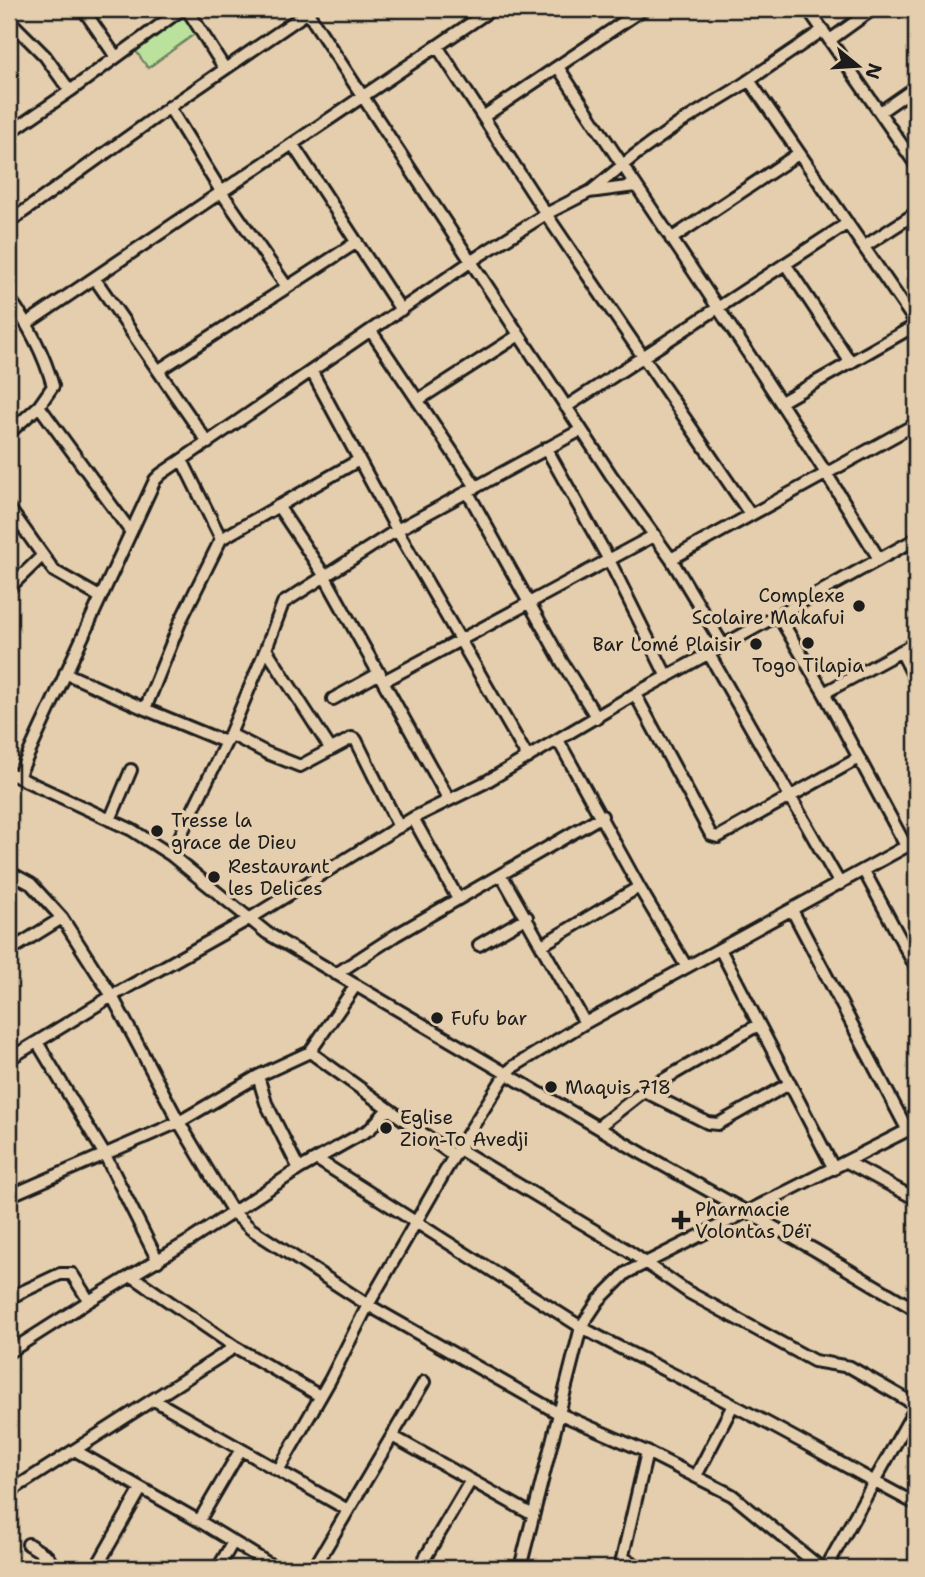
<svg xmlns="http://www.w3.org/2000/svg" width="925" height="1577" font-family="'Shantell Sans',sans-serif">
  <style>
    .garden { fill: #bae29d; stroke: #6b7f5c; stroke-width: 2 }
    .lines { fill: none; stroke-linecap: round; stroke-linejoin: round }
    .minor-casing { stroke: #1c1c1c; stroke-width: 16 }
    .minor { stroke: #e4ceae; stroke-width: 10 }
    .poi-dot { fill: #1c1c1c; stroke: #e4ceae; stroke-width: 2.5 }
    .labels { text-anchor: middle; stroke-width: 7; stroke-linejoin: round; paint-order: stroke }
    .poi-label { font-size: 19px; fill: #1c1c1c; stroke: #e4ceae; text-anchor: start }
  </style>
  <rect width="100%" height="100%" fill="#e4ceae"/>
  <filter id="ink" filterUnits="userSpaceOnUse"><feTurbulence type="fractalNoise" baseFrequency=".0143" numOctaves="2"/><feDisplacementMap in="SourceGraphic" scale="14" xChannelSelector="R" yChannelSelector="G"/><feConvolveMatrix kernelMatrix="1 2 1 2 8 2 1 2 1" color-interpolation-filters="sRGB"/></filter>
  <g filter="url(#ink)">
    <path class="garden" d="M 181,12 L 196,33 L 148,68 L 133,47 Z"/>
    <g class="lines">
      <defs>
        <path id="minor" d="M 83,9 L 116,57
          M 187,9 L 225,69
          M 808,9 L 916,165
          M 308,13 L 611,475 L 671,559 L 723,645
          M 9,20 L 45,56 L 70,91
          M 830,40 L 873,9
          M 437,46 L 546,214 L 750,514
          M 558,67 C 664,231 778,391 879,559
          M 749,80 L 916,323
          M 169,107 L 222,193 L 287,287
          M 880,112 L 916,87
          M 483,117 L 643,9
          M 9,133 L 70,91 L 182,9
          M 293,145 L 401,310
          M 590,192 L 635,155 L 680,123 L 736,89 L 823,30
          M 9,222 L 177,102 L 311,10
          M 671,239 L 798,154
          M 865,246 L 916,213
          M 786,265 L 851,363
          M 95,279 L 208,443
          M 9,298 C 29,325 44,354 53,386 L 39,406 L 9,433
          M 9,322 L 20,313
          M 26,324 L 492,9
          M 371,331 L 476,487
          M 159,370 L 357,242
          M 312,372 L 397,530 L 528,758
          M 418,400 L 519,335
          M 781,402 L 916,325
          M 39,406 L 131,532
          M 566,407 L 848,223
          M 546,448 L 609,560 L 667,677
          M 182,460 L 221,539
          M 467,491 L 562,662 L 597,718
          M 278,506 L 324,575 L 449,800
          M 9,508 L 54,571 L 100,597
          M 671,559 L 916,424
          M 9,588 L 42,556
          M 778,615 L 824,693 L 906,846
          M 266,649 L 330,748
          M 901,651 L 916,681
          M 709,654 L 840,884
          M 65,673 L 145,709
          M 384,681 L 655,535
          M 824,693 L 916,643
          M 635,694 L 711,835 L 718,837 L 859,758
          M 333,699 L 380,673
          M 230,734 L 267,753 L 300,766 L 352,738 L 356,740 L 399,827
          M 558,740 L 639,887 L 686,966
          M 225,742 L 145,709 L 181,620 L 221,539 L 359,460
          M 9,773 L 132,830 L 171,855 L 267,933 L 643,1154 L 815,1250 L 916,1310
          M 18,777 L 155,480 L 161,474 L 482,254 L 546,214 L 589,192 L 635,186
          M 413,818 L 458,899
          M 110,820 L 131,770
          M 171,855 L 230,734 L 266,649 L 283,603 L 397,530 L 581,430
          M 864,871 L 916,968
          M 9,872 L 31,884 L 62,918 L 112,996 L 179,1122 L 214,1181 L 233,1212 L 251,1229 L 368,1305 L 558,1413 L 647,1452 L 732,1495 L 821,1568
          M 502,876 L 585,1023
          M 792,910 L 908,1131
          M 479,945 L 527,917
          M 542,945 L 639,887
          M 720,949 L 834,1169
          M 9,951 L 62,918
          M 336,974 L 396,935 L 602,816
          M 37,1042 L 105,1155 L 158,1261
          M 310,1052 L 356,985
          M 9,1059 L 112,996 L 249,919 L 413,818 L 484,783 L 635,694 L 916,539
          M 258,1076 L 266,1103 L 299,1169
          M 644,1091 L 708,1123 L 718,1124 L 789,1084
          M 598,1127 L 644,1091 L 758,1025
          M 459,1149 L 627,1250 L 688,1292 L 814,1361 L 850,1367 L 916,1405
          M 318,1160 L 581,1327 C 631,1355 683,1378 733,1405 C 795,1437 855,1472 916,1504
          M 847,1162 L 916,1199
          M 9,1196 L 179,1122 L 258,1076 L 310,1052 L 454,1156
          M 132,1276 L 235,1347 L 320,1396
          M 9,1298 L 60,1274 L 72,1274 L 89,1301
          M 9,1352 L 89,1301 L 189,1241 L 299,1169 L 370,1129 L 387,1110
          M 154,1400 L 348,1510
          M 392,1436 L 533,1515
          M 76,1451 L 199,1521 L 276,1568
          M 279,1469 L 330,1380 L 368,1305 L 454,1156 L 502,1080 L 513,1067 L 585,1023 L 916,841
          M 696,1476 L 733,1405
          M 9,1492 L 235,1347
          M 199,1521 L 241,1449
          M 28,1544 L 47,1556 L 55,1568
          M 623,1558 L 642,1568
          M 96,1568 L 141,1489
          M 218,1568 L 233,1542
          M 314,1568 L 424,1382
          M 419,1568 L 471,1480
          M 520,1568 L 581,1327 L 599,1300 L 626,1273 L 916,1126
          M 620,1568 L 647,1452
          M 826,1568 L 916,1407"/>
      </defs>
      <use href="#minor" class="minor-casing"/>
      <use href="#minor" class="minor"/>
    </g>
  </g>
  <g class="poi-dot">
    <circle cx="859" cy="606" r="7"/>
    <circle cx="808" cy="643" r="7"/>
    <circle cx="756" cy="644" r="7"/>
    <circle cx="157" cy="831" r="7"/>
    <circle cx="214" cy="877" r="7"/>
    <circle cx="437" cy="1018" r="7"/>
    <circle cx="551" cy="1087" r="7"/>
    <circle cx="386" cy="1128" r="7"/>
    <path d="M677.5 1209.5h7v7h7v7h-7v7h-7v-7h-7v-7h7z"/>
  </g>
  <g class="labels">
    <g class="poi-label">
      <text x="845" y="602" text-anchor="end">Complexe<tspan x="845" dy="22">Scolaire Makafui</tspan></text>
      <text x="742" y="651" text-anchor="end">Bar Lomé Plaisir</text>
      <text x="808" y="672" text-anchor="middle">Togo Tilapia</text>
      <text x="171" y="827">Tresse la<tspan x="171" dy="22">grace de Dieu</tspan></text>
      <text x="228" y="873">Restaurant<tspan x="228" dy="22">les Delices</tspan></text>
      <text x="451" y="1025">Fufu bar</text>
      <text x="565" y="1094">Maquis 718</text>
      <text x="400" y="1124">Eglise<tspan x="400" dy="22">Zion-To Avedji</tspan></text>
      <text x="695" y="1216">Pharmacie<tspan x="695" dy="22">Volontas Déï</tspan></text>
    </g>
  </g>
  <rect width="925" height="1577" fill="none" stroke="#e4ceae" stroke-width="35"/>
  <rect x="18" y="18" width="890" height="1542" fill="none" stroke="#1c1c1c" stroke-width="2.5" filter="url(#ink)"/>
  <g transform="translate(858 66) rotate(108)" stroke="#e4ceae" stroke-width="5" paint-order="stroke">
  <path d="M0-5L12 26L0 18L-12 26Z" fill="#1c1c1c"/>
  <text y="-10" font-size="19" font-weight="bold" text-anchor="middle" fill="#1c1c1c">N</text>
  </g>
</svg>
